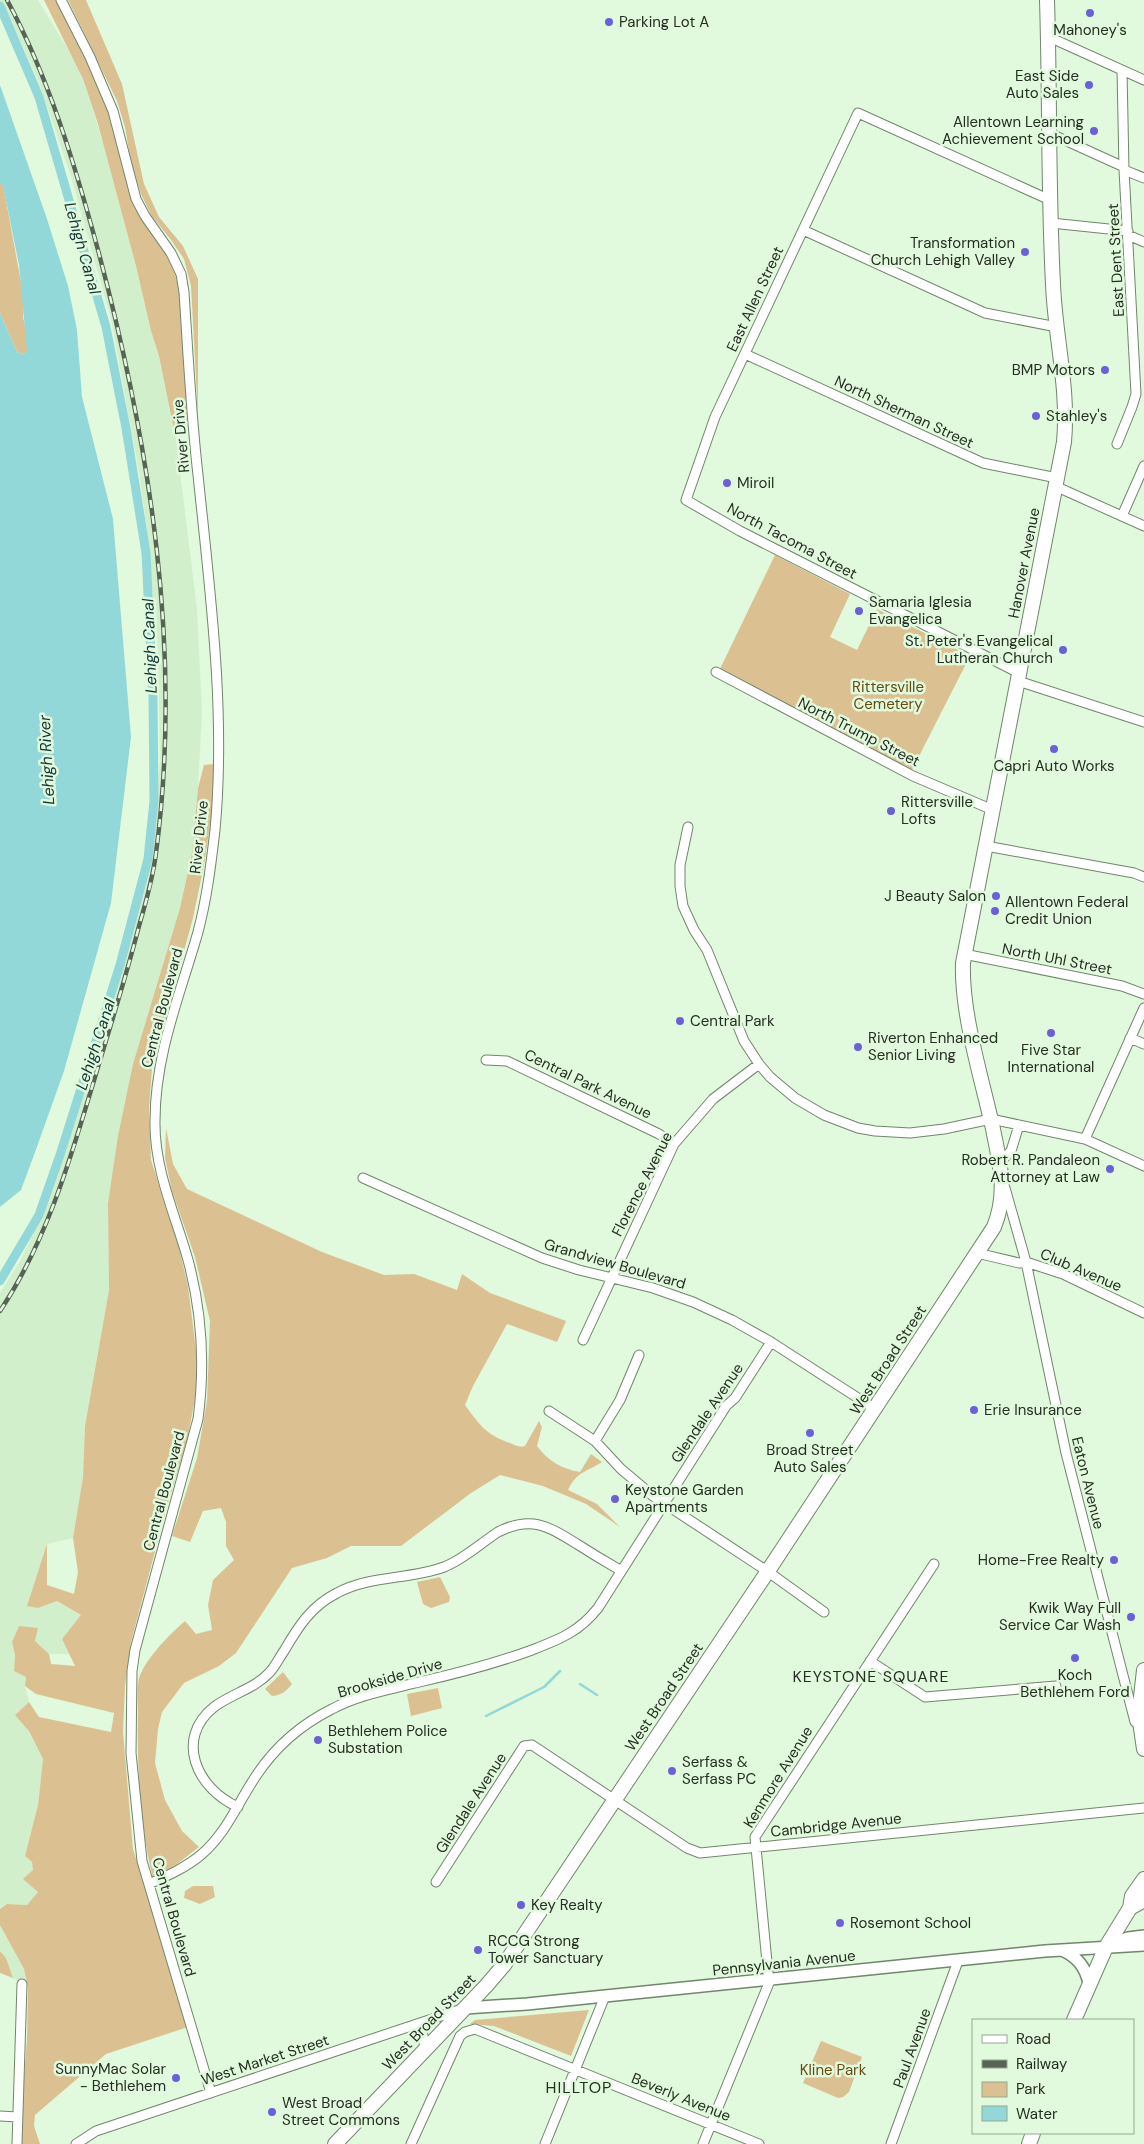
<svg xmlns="http://www.w3.org/2000/svg" width="1144" height="2144" font-family="'DM Sans',sans-serif">
  <style>
    .built { fill: #d2efcc }
    .green { fill: #dbc192 }
    .water { fill: #93d8d9 }
    .lines { fill: none; stroke-linecap: round; stroke-linejoin: round }
    .stream { stroke: #93d8d9; stroke-width: 2.5 }
    .canal { stroke: #93d8d9; stroke-width: 9 }
    .minor-casing { stroke: #71866c; stroke-width: 11 }
    .tertiary-casing { stroke: #71866c; stroke-width: 14 }
    .primary-casing { stroke: #71866c; stroke-width: 16 }
    .minor { stroke: #fff; stroke-width: 9 }
    .tertiary { stroke: #fff; stroke-width: 11 }
    .primary { stroke: #fff; stroke-width: 14 }
    .rail-casing { stroke: #576455; stroke-width: 4.5 }
    .rail { stroke: #e1f9dc; stroke-width: 2.5; stroke-dasharray: 8; stroke-linecap: butt }
    .poi-dot { fill: #6a60d9; stroke: #e1f9dc; stroke-width: 2 }
    .labels { text-anchor: middle; stroke-width: 5; stroke-linejoin: round; paint-order: stroke }
    .poi-label { font-size: 15px; fill: #252e23; stroke: #e1f9dc; text-anchor: start }
    .street-label { font-size: 15px; fill: #252e23; stroke: #e1f9dc }
    .park-label { font-size: 15px; fill: #664c13; stroke: #e1f9dc }
    .water-label { font-size: 16px; font-style: italic; fill: #123535; stroke: #e1f9dc }
    .neighbourhood-label { font-size: 16px; letter-spacing: 1px; fill: #252e23; stroke: #e1f9dc }
  </style>
  <rect width="100%" height="100%" fill="#e1f9dc"/>
  <path class="built" d="M 0,0 L 38,0 L 75,61 L 83,79 L 111,168 L 136,266 L 151,331 L 159,356 L 176,440 L 197,609 L 202,712 L 198,788 L 192,853 L 180,908 L 133,1064 L 108,1203 L 109,1290 L 85,1426 L 83,1477 L 73,1538 L 47,1544 L 38,1608 L 57,1601 L 82,1616 L 62,1639 L 69,1654 L 49,1654 L 35,1641 L 37,1628 L 12,1642 L 15,1654 L 14,1671 L 26,1677 L 25,1686 L 29,1702 L 16,1715 L 29,1731 L 43,1759 L 38,1805 L 25,1856 L 32,1862 L 38,1892 L 27,1905 L 7,1904 L 0,1909 L 0,1293 L 20,1261 L 39,1222 L 95,1053 L 143,889 L 154,827 L 160,758 L 158,649 L 147,532 L 139,472 L 111,319 L 71,177 L 39,83 L 10,18 Z
    M 0,1925 L 24,1969 L 28,1987 L 13,1978 L 6,1958 L 0,1951 Z"/>
  <path class="green" d="M 44,0 L 58,0 L 104,95 L 121,159 L 142,218 L 168,257 L 175,273 L 180,296 L 190,418 L 174,430 L 159,356 L 151,331 L 136,266 L 98,124 L 83,79 Z
    M 68,0 L 86,0 L 122,84 L 144,184 L 159,217 L 183,246 L 198,279 L 198,415 L 191,286 L 184,259 L 171,240 L 151,215 L 141,194 L 131,163 L 125,127 L 117,101 Z
    M 0,184 L 3,184 L 24,299 L 23,317 L 27,334 L 27,351 L 23,354 L 17,352 L 0,313 Z
    M 775,555 L 850,594 L 830,637 L 857,650 L 877,609 L 970,656 L 912,770 L 719,671 Z
    M 214,764 L 211,818 L 204,865 L 193,918 L 152,1068 L 149,1109 L 151,1160 L 180,1252 L 188,1286 L 197,1358 L 196,1393 L 187,1441 L 167,1506 L 131,1642 L 125,1686 L 123,1732 L 133,1849 L 188,2027 L 106,2054 L 35,2115 L 34,2126 L 40,2144 L 19,2144 L 27,2039 L 28,1987 L 24,1969 L 0,1925 L 0,1909 L 7,1904 L 27,1905 L 38,1892 L 23,1879 L 33,1870 L 32,1862 L 25,1856 L 38,1805 L 43,1759 L 29,1731 L 15,1715 L 29,1702 L 39,1717 L 111,1732 L 114,1713 L 36,1694 L 25,1686 L 26,1677 L 14,1671 L 15,1655 L 12,1642 L 19,1626 L 38,1628 L 35,1641 L 49,1654 L 51,1664 L 75,1666 L 62,1639 L 81,1615 L 57,1601 L 38,1608 L 27,1606 L 47,1544 L 47,1585 L 74,1594 L 78,1572 L 73,1538 L 83,1477 L 85,1426 L 109,1290 L 108,1203 L 118,1136 L 133,1064 L 180,908 L 192,853 L 198,788 L 204,765 Z
    M 166,1128 L 173,1164 L 187,1189 L 322,1252 L 384,1275 L 414,1274 L 457,1290 L 462,1274 L 490,1293 L 566,1321 L 557,1342 L 507,1324 L 473,1386 L 465,1405 C 479,1424 486,1435 510,1443 C 515,1445 519,1448 525,1446 L 539,1421 L 542,1427 L 537,1446 C 548,1461 562,1469 580,1472 L 591,1454 L 602,1462 C 587,1472 577,1471 568,1490 L 597,1504 L 620,1527 L 586,1504 L 543,1486 L 500,1475 L 471,1493 L 401,1546 L 351,1546 L 327,1558 L 292,1568 L 236,1653 L 219,1666 L 184,1683 L 162,1712 L 158,1729 L 155,1763 L 165,1800 L 182,1831 L 199,1847 L 177,1864 L 153,1878 C 139,1823 137,1767 138,1711 C 138,1700 136,1683 141,1673 C 150,1654 170,1634 185,1621 L 196,1634 L 212,1630 L 208,1605 L 213,1580 L 234,1560 L 226,1546 L 226,1522 L 221,1508 L 203,1511 L 190,1542 L 172,1536 L 197,1458 L 207,1401 L 210,1321 L 195,1257 L 172,1191 L 165,1158 Z
    M 440,1577 L 450,1597 L 449,1602 L 431,1608 L 423,1604 L 417,1582 Z
    M 283,1672 L 292,1684 C 287,1691 280,1696 272,1696 L 265,1689 Z
    M 438,1688 L 442,1708 L 411,1716 L 407,1694 Z
    M 193,1886 L 213,1886 L 215,1897 L 200,1904 L 184,1898 L 185,1891 Z
    M 0,1951 L 6,1958 L 13,1978 L 0,1973 Z
    M 589,2010 L 571,2056 L 494,2026 L 470,2024 L 475,2020 Z
    M 821,2041 L 862,2057 L 849,2092 L 843,2097 L 838,2098 L 803,2083 Z"/>
  <path class="water" d="M 0,85 L 47,219 L 68,286 L 77,330 L 82,397 L 113,519 L 131,737 L 111,903 L 64,1071 L 34,1155 L 21,1190 L 0,1207 L 0,313 L 17,352 L 23,354 L 27,351 L 19,265 L 3,185 L 0,184 Z"/>
  <g class="lines">
    <path class="stream" d="M 580,1684 L 597,1695
      M 486,1716 L 544,1687 L 560,1671"/>
    <path class="canal" d="M 0,6 L 39,97 L 106,327 L 126,428 L 146,553 L 153,697 L 154,801 L 148,859 L 120,965 L 60,1155 L 39,1215 L 0,1281"/>
    <defs>
      <path id="minor" d="M 61,0 L 90,57 L 113,111 L 136,199 L 145,216 L 171,253 L 181,274 L 184,292 C 188,353 191,414 198,475 C 210,592 226,712 215,830 C 211,864 207,898 198,932 C 180,995 155,1054 155,1121 C 154,1169 175,1214 188,1260 C 202,1312 205,1366 198,1419 L 135,1650 L 132,1671 L 131,1753 L 142,1861 L 211,2093
        M 1049,37 L 1144,80
        M 1049,133 L 1124,167
        M 1124,170 L 1144,178
        M 1051,223 L 1128,231
        M 803,230 L 985,313 L 1057,327
        M 1128,235 L 1144,242
        M 745,354 L 983,463 L 1057,478
        M 1117,444 L 1132,407 L 1136,394 L 1124,170 L 1122,70
        M 1055,486 L 1144,526
        M 1122,516 L 1144,466
        M 716,672 L 913,776 L 993,810
        M 1019,673 L 740,531 L 686,500 L 715,417 L 858,113 L 1050,200
        M 1018,681 L 1144,722
        M 688,827 L 680,865 L 680,886 L 683,906 L 694,930 L 707,950 L 744,1041 L 759,1064 L 770,1077 L 795,1098 L 824,1115 L 858,1128 L 875,1131 L 910,1133 L 944,1129 L 991,1119 L 1085,1139 L 1144,1166
        M 986,846 L 1134,873 L 1144,877
        M 964,954 L 1122,986 L 1144,994
        M 1130,1038 L 1144,1044
        M 486,1060 L 507,1061 L 659,1134 L 674,1144
        M 1085,1139 L 1144,1008
        M 999,1163 L 1011,1151 L 1019,1125
        M 363,1178 L 542,1258 L 579,1270 L 653,1288 L 693,1302 L 732,1320 L 771,1342 L 875,1409
        M 1005,1188 L 1026,1262 L 1066,1453 L 1135,1722
        M 977,1253 L 1019,1263 L 1026,1262 L 1063,1274 L 1144,1313
        M 583,1340 L 674,1144 L 713,1099 L 759,1064
        M 549,1411 L 595,1441 L 621,1469 L 653,1496 L 767,1571 L 824,1612
        M 595,1441 L 620,1400 L 639,1355
        M 870,1661 L 925,1697 L 1056,1686
        M 238,1807 C 197,1789 174,1739 214,1707 C 231,1694 254,1689 269,1673 C 275,1667 279,1658 284,1651 C 298,1627 311,1606 337,1593 C 370,1575 409,1580 444,1567 C 463,1560 481,1543 498,1532 C 531,1515 548,1526 577,1544 C 591,1553 606,1562 620,1570
        M 436,1882 L 524,1746 L 532,1745 L 687,1848 L 700,1853 L 1144,1808
        M 149,1884 C 167,1876 187,1867 202,1854 C 226,1833 237,1805 254,1779 C 273,1749 300,1725 332,1709 C 358,1695 387,1690 415,1683 C 455,1674 494,1664 532,1650 C 560,1639 579,1632 598,1608 L 726,1406 L 735,1398 L 771,1342
        M 411,2026 L 423,2035 L 425,2050
        M 0,2116 L 17,2117
        M 17,2144 L 22,1984
        M 76,2144 L 96,2131 L 462,2009
        M 411,2144 L 460,2036 L 465,2032 L 475,2029 L 759,2144
        M 545,2144 L 605,1996
        M 703,2144 L 769,1983 L 755,1837 L 934,1564
        M 891,2144 L 958,1961"/>
      <path id="tertiary" d="M 1112,1944 L 1128,1938 L 1144,1936
        M 1062,1950 C 1077,1957 1085,1966 1089,1983
        M 465,2008 L 527,2004 L 1045,1951 L 1144,1945"/>
      <path id="primary" d="M 1144,1670 L 1139,1715 L 1144,1749
        M 1130,1908 L 1139,1903 L 1144,1897
        M 1074,2020 L 1106,1947 L 1130,1908 L 1132,1896 L 1144,1879
        M 335,2144 L 486,1986 L 504,1965 L 766,1574 L 994,1227 C 1008,1192 1000,1165 993,1129 C 982,1079 961,1013 963,963 L 1064,442 C 1069,388 1055,337 1053,284 C 1048,189 1050,95 1047,0
        M 1029,2144 L 1033,2133"/>
    </defs>
    <use href="#minor" class="minor-casing"/>
    <use href="#tertiary" class="tertiary-casing"/>
    <use href="#primary" class="primary-casing"/>
    <use href="#minor" class="minor"/>
    <use href="#tertiary" class="tertiary"/>
    <use href="#primary" class="primary"/>
    <defs>
      <path id="rail" d="M 0,1311 C 47,1241 71,1157 95,1077 C 110,1027 126,977 139,926 C 146,902 153,878 156,853 C 183,651 150,445 98,250 C 75,165 49,78 7,0"/>
    </defs>
    <use href="#rail" class="rail-casing"/>
    <use href="#rail" class="rail"/>
  </g>
  <g class="poi-dot">
    <circle cx="1090" cy="13" r="5"/>
    <circle cx="609" cy="22" r="5"/>
    <circle cx="1089" cy="85" r="5"/>
    <circle cx="1094" cy="131" r="5"/>
    <circle cx="1025" cy="252" r="5"/>
    <circle cx="1105" cy="370" r="5"/>
    <circle cx="1036" cy="416" r="5"/>
    <circle cx="727" cy="483" r="5"/>
    <circle cx="859" cy="611" r="5"/>
    <circle cx="1063" cy="650" r="5"/>
    <circle cx="1054" cy="749" r="5"/>
    <circle cx="891" cy="811" r="5"/>
    <circle cx="996" cy="896" r="5"/>
    <circle cx="995" cy="911" r="5"/>
    <circle cx="680" cy="1021" r="5"/>
    <circle cx="1051" cy="1033" r="5"/>
    <circle cx="858" cy="1047" r="5"/>
    <circle cx="1110" cy="1169" r="5"/>
    <circle cx="974" cy="1410" r="5"/>
    <circle cx="810" cy="1433" r="5"/>
    <circle cx="615" cy="1499" r="5"/>
    <circle cx="1114" cy="1560" r="5"/>
    <circle cx="1131" cy="1617" r="5"/>
    <circle cx="1075" cy="1658" r="5"/>
    <circle cx="318" cy="1740" r="5"/>
    <circle cx="672" cy="1771" r="5"/>
    <circle cx="521" cy="1905" r="5"/>
    <circle cx="840" cy="1923" r="5"/>
    <circle cx="478" cy="1950" r="5"/>
    <circle cx="176" cy="2078" r="5"/>
    <circle cx="272" cy="2112" r="5"/>
  </g>
  <g class="labels">
    <g class="poi-label">
      <text x="619" y="27">Parking Lot A</text>
      <text x="1090" y="35" text-anchor="middle">Mahoney's</text>
      <text x="1079" y="81" text-anchor="end">East Side<tspan x="1079" dy="17">Auto Sales</tspan></text>
      <text x="1084" y="127" text-anchor="end">Allentown Learning<tspan x="1084" dy="17">Achievement School</tspan></text>
      <text x="1015" y="248" text-anchor="end">Transformation<tspan x="1015" dy="17">Church Lehigh Valley</tspan></text>
      <text x="1095" y="375" text-anchor="end">BMP Motors</text>
      <text x="1046" y="421">Stahley's</text>
      <text x="737" y="488">Miroil</text>
      <text x="869" y="607">Samaria Iglesia<tspan x="869" dy="17">Evangelica</tspan></text>
      <text x="1053" y="646" text-anchor="end">St. Peter's Evangelical<tspan x="1053" dy="17">Lutheran Church</tspan></text>
      <text x="1054" y="771" text-anchor="middle">Capri Auto Works</text>
      <text x="901" y="807">Rittersville<tspan x="901" dy="17">Lofts</tspan></text>
      <text x="986" y="901" text-anchor="end">J Beauty Salon</text>
      <text x="1005" y="907">Allentown Federal<tspan x="1005" dy="17">Credit Union</tspan></text>
      <text x="690" y="1026">Central Park</text>
      <text x="868" y="1043">Riverton Enhanced<tspan x="868" dy="17">Senior Living</tspan></text>
      <text x="1051" y="1055" text-anchor="middle">Five Star<tspan x="1051" dy="17">International</tspan></text>
      <text x="1100" y="1165" text-anchor="end">Robert R. Pandaleon<tspan x="1100" dy="17">Attorney at Law</tspan></text>
      <text x="984" y="1415">Erie Insurance</text>
      <text x="810" y="1455" text-anchor="middle">Broad Street<tspan x="810" dy="17">Auto Sales</tspan></text>
      <text x="625" y="1495">Keystone Garden<tspan x="625" dy="17">Apartments</tspan></text>
      <text x="1104" y="1565" text-anchor="end">Home-Free Realty</text>
      <text x="1121" y="1613" text-anchor="end">Kwik Way Full<tspan x="1121" dy="17">Service Car Wash</tspan></text>
      <text x="1075" y="1680" text-anchor="middle">Koch<tspan x="1075" dy="17">Bethlehem Ford</tspan></text>
      <text x="328" y="1736">Bethlehem Police<tspan x="328" dy="17">Substation</tspan></text>
      <text x="682" y="1767">Serfass &amp;<tspan x="682" dy="17">Serfass PC</tspan></text>
      <text x="531" y="1910">Key Realty</text>
      <text x="850" y="1928">Rosemont School</text>
      <text x="488" y="1946">RCCG Strong<tspan x="488" dy="17">Tower Sanctuary</tspan></text>
      <text x="166" y="2074" text-anchor="end">SunnyMac Solar<tspan x="166" dy="17">- Bethlehem</tspan></text>
      <text x="282" y="2108">West Broad<tspan x="282" dy="17">Street Commons</tspan></text>
    </g>
    <g class="street-label">
      <text transform="translate(1116 260) rotate(-93)" y="5">East Dent Street</text>
      <text transform="translate(755 299) rotate(-65)" y="5">East Allen Street</text>
      <text transform="translate(904 412) rotate(25)" y="5">North Sherman Street</text>
      <text transform="translate(181 436) rotate(-95)" y="5">River Drive</text>
      <text transform="translate(792 541) rotate(28)" y="5">North Tacoma Street</text>
      <text transform="translate(1024 563) rotate(-79)" y="5">Hanover Avenue</text>
      <text transform="translate(859 732) rotate(27)" y="5">North Trump Street</text>
      <text transform="translate(199 837) rotate(-84)" y="5">River Drive</text>
      <text transform="translate(1057 959) rotate(11)" y="5">North Uhl Street</text>
      <text transform="translate(162 1008) rotate(-75)" y="5">Central Boulevard</text>
      <text transform="translate(588 1084) rotate(26)" y="5">Central Park Avenue</text>
      <text transform="translate(642 1184) rotate(-63)" y="5">Florence Avenue</text>
      <text transform="translate(615 1264) rotate(16)" y="5">Grandview Boulevard</text>
      <text transform="translate(1081 1270) rotate(23)" y="5">Club Avenue</text>
      <text transform="translate(888 1360) rotate(-57)" y="5">West Broad Street</text>
      <text transform="translate(707 1413) rotate(-56)" y="5">Glendale Avenue</text>
      <text transform="translate(1088 1483) rotate(76)" y="5">Eaton Avenue</text>
      <text transform="translate(164 1491) rotate(-75)" y="5">Central Boulevard</text>
      <text transform="translate(390 1678) rotate(-16)" y="5">Brookside Drive</text>
      <text transform="translate(664 1697) rotate(-56)" y="5">West Broad Street</text>
      <text transform="translate(778 1777) rotate(-58)" y="5">Kenmore Avenue</text>
      <text transform="translate(471 1803) rotate(-57)" y="5">Glendale Avenue</text>
      <text transform="translate(836 1825) rotate(-6)" y="5">Cambridge Avenue</text>
      <text transform="translate(174 1917) rotate(74)" y="5">Central Boulevard</text>
      <text transform="translate(784 1963) rotate(-6)" y="5">Pennsylvania Avenue</text>
      <text transform="translate(429 2022) rotate(-46)" y="5">West Broad Street</text>
      <text transform="translate(912 2048) rotate(-70)" y="5">Paul Avenue</text>
      <text transform="translate(265 2060) rotate(-18)" y="5">West Market Street</text>
      <text transform="translate(681 2097) rotate(22)" y="5">Beverly Avenue</text>
    </g>
    <g class="park-label">
      <text x="888" y="692">Rittersville<tspan x="888" dy="17">Cemetery</tspan></text>
      <text x="833" y="2075">Kline Park</text>
    </g>
    <g class="water-label">
      <text transform="translate(83 248) rotate(74)" y="6">Lehigh Canal</text>
      <text transform="translate(149 646) rotate(-92)" y="6">Lehigh Canal</text>
      <text transform="translate(46 760) rotate(-93)" y="6">Lehigh River</text>
      <text transform="translate(95 1044) rotate(-72)" y="6">Lehigh Canal</text>
    </g>
    <g class="neighbourhood-label">
      <text x="871" y="1682">KEYSTONE SQUARE</text>
      <text x="579" y="2093">HILLTOP</text>
    </g>
  </g>
  <rect x="972" y="2019" width="162" height="115" fill="#e1f9dc" stroke="#96a892"/>
  <rect x="982" y="2035" width="25" height="8" fill="#ffffff" stroke="#96a892"/>
  <text x="1016" y="2044" font-size="15" fill="#252e23">Road</text>
  <rect x="982" y="2060" width="25" height="8" fill="#576455" stroke="#96a892"/>
  <text x="1016" y="2069" font-size="15" fill="#252e23">Railway</text>
  <rect x="982" y="2082" width="25" height="15" fill="#dbc192" stroke="#96a892"/>
  <text x="1016" y="2094" font-size="15" fill="#252e23">Park</text>
  <rect x="982" y="2106" width="25" height="15" fill="#93d8d9" stroke="#96a892"/>
  <text x="1016" y="2119" font-size="15" fill="#252e23">Water</text>
</svg>
